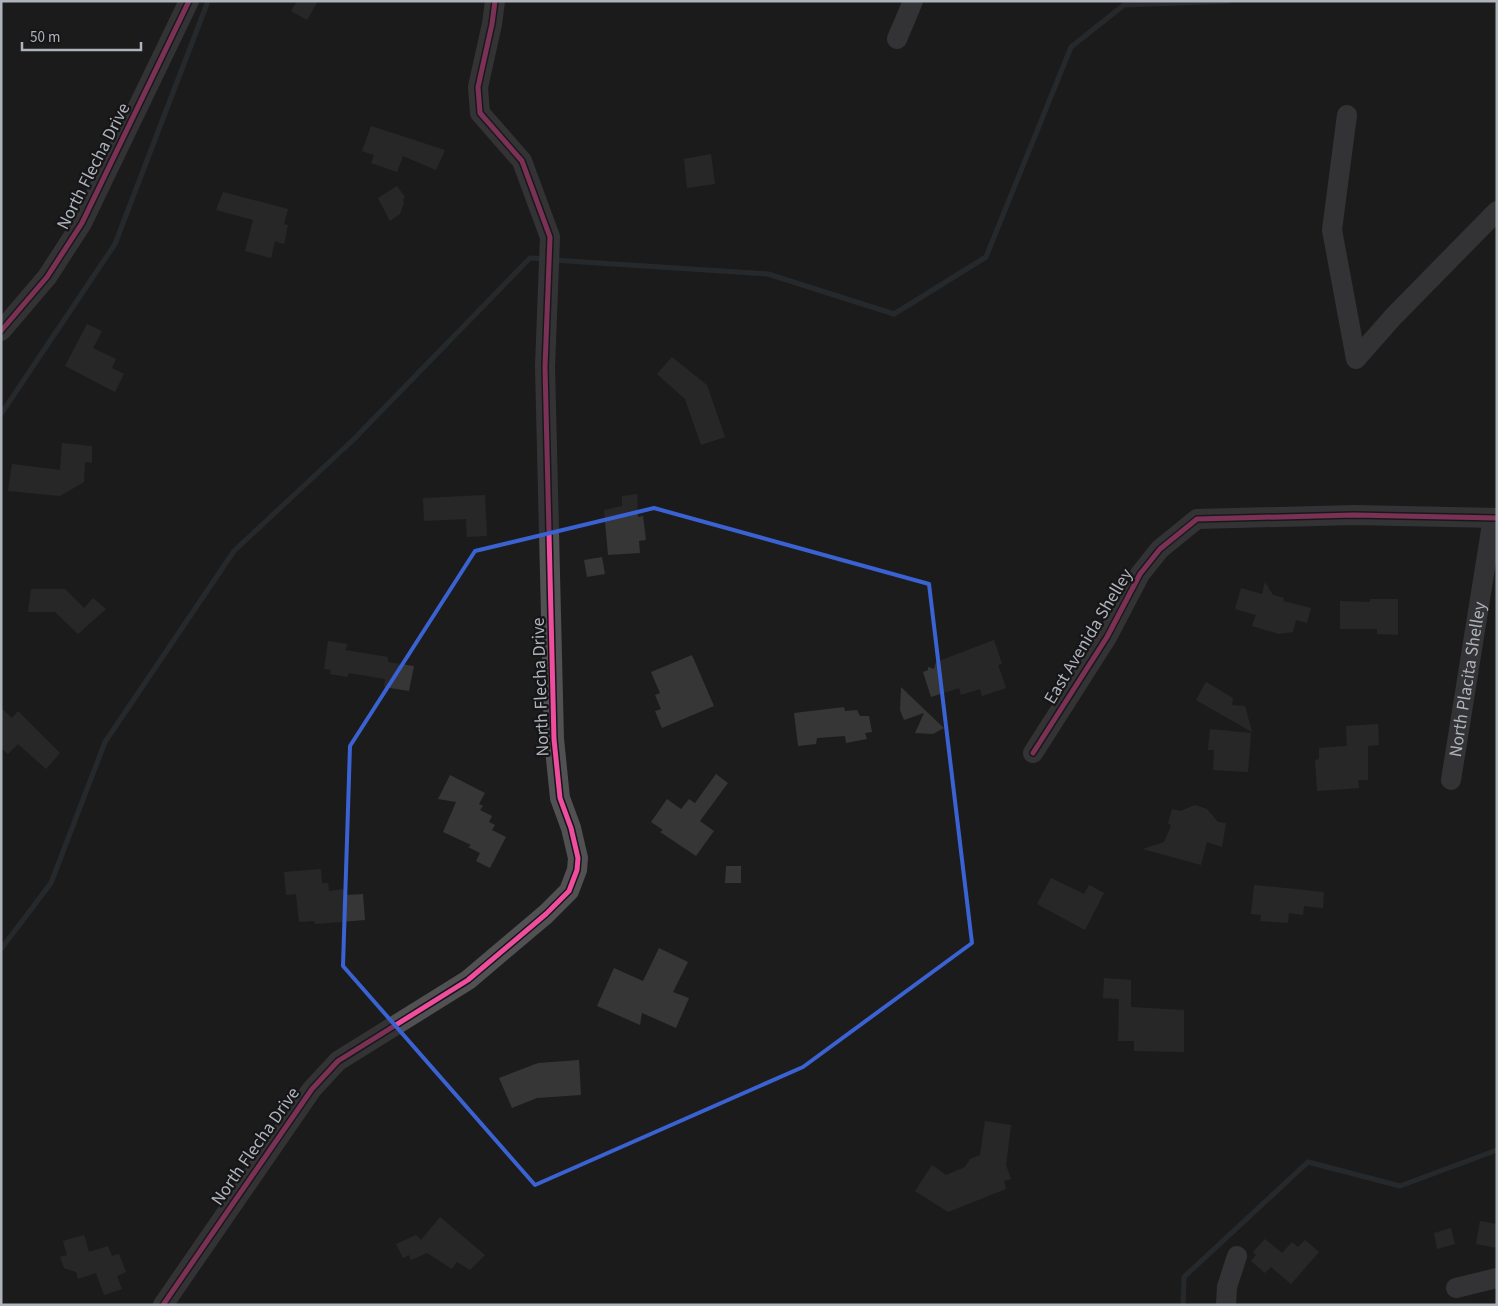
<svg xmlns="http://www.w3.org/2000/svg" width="1498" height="1306" font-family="'Source Sans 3',sans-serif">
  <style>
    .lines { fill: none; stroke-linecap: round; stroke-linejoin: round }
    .stream { stroke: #333b41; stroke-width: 5 }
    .building { fill: #363637 }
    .minor { stroke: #515154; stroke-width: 20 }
    .cycleway-casing { stroke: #161618; stroke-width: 8 }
    .cycleway { stroke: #ef4d9e; stroke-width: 5 }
    .marked { fill: none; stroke: #3a62d2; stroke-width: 4; stroke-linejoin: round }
    .labels { text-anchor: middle; stroke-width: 4.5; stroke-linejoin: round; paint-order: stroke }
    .street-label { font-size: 18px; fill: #afb3bb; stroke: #161618 }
  </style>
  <rect width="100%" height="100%" fill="#1c1c1c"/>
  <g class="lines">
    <path class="stream" d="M 553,260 L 768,274 L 894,314 L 986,257 L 1071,47 L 1124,5 L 1229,1
      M 1,414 L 115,244 L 208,1
      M 1,949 L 51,883 L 105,742 L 234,551 L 353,440 L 530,258 L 545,259
      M 1183,1305 L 1184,1277 L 1308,1162 L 1400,1186 L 1497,1150"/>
  </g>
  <path class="building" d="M 297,1 L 318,1 L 307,20 L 291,11 Z
    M 371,126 L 445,150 L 436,170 L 403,156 L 397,172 L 371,163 L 374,155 L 362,151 Z
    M 711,154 L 715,184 L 687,188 L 684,159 Z
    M 397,186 L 405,197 L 403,200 L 404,203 L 400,214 L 390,221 L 378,198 Z
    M 223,192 L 288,209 L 284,224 L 288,225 L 284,244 L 275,241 L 271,258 L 245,251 L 253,220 L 216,210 Z
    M 87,324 L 102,331 L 93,348 L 116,359 L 112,368 L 124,374 L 115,392 L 65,366 Z
    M 672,357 L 707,385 L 725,437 L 701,445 L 685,399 L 657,374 Z
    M 62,443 L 92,446 L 92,463 L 85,462 L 84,482 L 60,496 L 8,491 L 12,464 L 60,470 Z
    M 637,494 L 638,517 L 643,516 L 646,540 L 639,541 L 640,553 L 608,555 L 604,510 L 622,506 L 622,496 Z
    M 485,495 L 487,536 L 467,537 L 466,519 L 424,521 L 423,498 Z
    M 602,557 L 605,574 L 587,577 L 584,560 Z
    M 1265,582 L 1273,595 L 1284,598 L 1283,601 L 1311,608 L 1307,623 L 1296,620 L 1293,632 L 1279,634 L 1252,626 L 1256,615 L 1235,609 L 1241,588 L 1262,594 Z
    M 31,589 L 65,589 L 84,608 L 93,598 L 106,609 L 78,634 L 55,612 L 28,612 Z
    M 1370,599 L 1398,599 L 1398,635 L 1377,634 L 1377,629 L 1340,629 L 1340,601 L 1370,602 Z
    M 994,640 L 1002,664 L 998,665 L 1006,688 L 982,696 L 980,689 L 961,695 L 959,688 L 931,697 L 923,672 L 928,670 L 928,667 L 934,669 L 936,662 Z
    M 328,641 L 348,644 L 345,650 L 388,657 L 388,662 L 414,666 L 409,691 L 384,687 L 385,679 L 349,673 L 347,677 L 330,674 L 331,670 L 324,669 Z
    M 692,655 L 714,706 L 662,728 L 655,711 L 661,709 L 655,695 L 660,693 L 651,672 Z
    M 1206,682 L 1233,698 L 1232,705 L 1245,706 L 1252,732 L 1196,700 Z
    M 901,687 L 927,712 L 944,728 L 933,734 L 915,733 L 924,713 L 904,720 L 900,710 Z
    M 844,707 L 845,711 L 857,710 L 860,716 L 869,716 L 872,732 L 865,733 L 867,739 L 846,743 L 845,736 L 817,738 L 816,744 L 798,746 L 794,713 Z
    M 1,708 L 12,718 L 18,711 L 60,753 L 46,769 L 18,744 L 8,754 L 1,748 Z
    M 1378,724 L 1379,745 L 1368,746 L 1368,780 L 1358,780 L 1359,788 L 1317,791 L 1315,760 L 1319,759 L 1319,748 L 1347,746 L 1346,726 Z
    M 1210,729 L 1251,733 L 1248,772 L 1213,770 L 1214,750 L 1208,750 Z
    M 716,774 L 728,783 L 700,821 L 714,831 L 696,856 L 660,832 L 663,830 L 651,822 L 667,799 L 681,809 L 689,799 L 695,803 Z
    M 450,775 L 485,793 L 479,804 L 483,806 L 480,810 L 492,816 L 489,822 L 495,825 L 492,830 L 506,837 L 490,868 L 476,861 L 480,853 L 468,847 L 471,845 L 443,832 L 456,802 L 438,799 Z
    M 1195,805 L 1207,809 L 1218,822 L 1226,823 L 1222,847 L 1207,842 L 1201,865 L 1143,849 L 1164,842 L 1171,826 L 1168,823 L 1172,809 L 1180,811 Z
    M 726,866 L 741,866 L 741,883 L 725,883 Z
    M 321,869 L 322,883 L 328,883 L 329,891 L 344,889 L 345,895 L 363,894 L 365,920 L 315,924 L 314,921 L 299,922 L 296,894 L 286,895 L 284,872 Z
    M 1051,878 L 1084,894 L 1089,885 L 1104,893 L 1085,930 L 1037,904 Z
    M 1254,885 L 1324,892 L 1323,908 L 1304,906 L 1303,915 L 1289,913 L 1288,923 L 1260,921 L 1261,915 L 1251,914 Z
    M 659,948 L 688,962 L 673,992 L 689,998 L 676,1028 L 642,1013 L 640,1025 L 597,1006 L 614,968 L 643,981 Z
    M 1104,978 L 1131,980 L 1131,1007 L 1184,1010 L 1184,1052 L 1134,1051 L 1134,1041 L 1118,1041 L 1119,999 L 1103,998 Z
    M 579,1060 L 581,1095 L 537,1098 L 512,1108 L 499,1078 L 538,1063 Z
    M 985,1121 L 1011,1125 L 1006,1165 L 1011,1179 L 1004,1181 L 1006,1189 L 948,1212 L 915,1191 L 932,1165 L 946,1175 L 965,1167 L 970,1159 L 980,1155 Z
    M 440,1217 L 485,1255 L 470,1270 L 457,1262 L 452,1269 L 427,1253 L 411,1260 L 409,1255 L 403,1258 L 396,1244 L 416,1235 L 421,1240 Z
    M 1480,1221 L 1497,1224 L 1497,1248 L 1476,1244 Z
    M 1451,1228 L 1455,1244 L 1437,1249 L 1434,1233 Z
    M 84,1235 L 89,1252 L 108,1246 L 112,1256 L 119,1254 L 126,1272 L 117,1276 L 122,1289 L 104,1295 L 96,1273 L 78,1279 L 76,1272 L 64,1268 L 60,1257 L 67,1255 L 63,1241 Z
    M 1265,1239 L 1282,1253 L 1292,1242 L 1298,1247 L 1305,1240 L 1319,1252 L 1291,1284 L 1271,1267 L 1265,1273 L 1251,1261 L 1256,1255 L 1253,1252 Z"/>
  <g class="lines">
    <g class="minor">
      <path d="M 897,39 L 913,1"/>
      <path d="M 1347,115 L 1332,230 L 1356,359 L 1393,317 L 1497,211"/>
      <path d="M 1,331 L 47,277 L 82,223 L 189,1"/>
      <path d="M 1033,753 L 1107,637 L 1140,574 L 1160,549 L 1197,519 L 1354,515 L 1497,518"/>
      <path id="s1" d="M 1451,780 L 1493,518"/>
      <path d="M 1456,1288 L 1497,1278"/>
      <path d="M 163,1305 L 312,1089 L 338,1061 L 468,980 L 546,914 L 569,891 L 577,870 L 578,858 L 571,828 L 560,798 L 554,739 L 545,367 L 550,237 L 522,161 L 480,113 L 478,87 L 492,24 L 495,1"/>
      <path d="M 1226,1305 L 1227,1287 L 1237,1256"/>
    </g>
    <defs>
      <path id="cycleway" d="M 1,331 L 47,277 L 82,223 L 189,1
        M 1033,753 L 1107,637 L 1140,574 L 1160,549 L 1197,519 L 1354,515 L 1497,518
        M 163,1305 L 312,1089 L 338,1061 L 468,980 L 546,914 L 569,891 L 577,870 L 578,858 L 571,828 L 560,798 L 554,739 L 545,367 L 550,237 L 522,161 L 480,113 L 478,87 L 492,24 L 495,1"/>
    </defs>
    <use href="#cycleway" class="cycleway-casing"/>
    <use href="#cycleway" class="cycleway"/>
  </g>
  <path d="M0 0H1498V1306H0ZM 654,508 L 929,584 L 972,943 L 803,1067 L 535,1185 L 343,966 L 350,746 L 475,551 Z" fill="#1c1c1c" fill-opacity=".55" fill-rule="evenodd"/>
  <path class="marked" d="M 654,508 L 929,584 L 972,943 L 803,1067 L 535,1185 L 343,966 L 350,746 L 475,551 Z"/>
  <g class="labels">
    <g class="street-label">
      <text transform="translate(93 166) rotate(-63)" y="6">North Flecha Drive</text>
      <text transform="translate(1088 636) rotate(-59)" y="6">East Avenida Shelley</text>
      <text dy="6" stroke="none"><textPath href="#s1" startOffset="102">North Placita Shelley</textPath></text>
      <text transform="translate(540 687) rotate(-92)" y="6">North Flecha Drive</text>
      <text transform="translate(255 1146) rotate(-55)" y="6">North Flecha Drive</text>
    </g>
  </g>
  <rect width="1498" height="1306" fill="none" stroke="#afb3bb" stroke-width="5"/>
  <path d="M22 42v8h119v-8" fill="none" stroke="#afb3bb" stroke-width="2.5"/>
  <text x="30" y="42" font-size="15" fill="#afb3bb" stroke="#161618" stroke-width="4" paint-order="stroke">50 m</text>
</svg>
